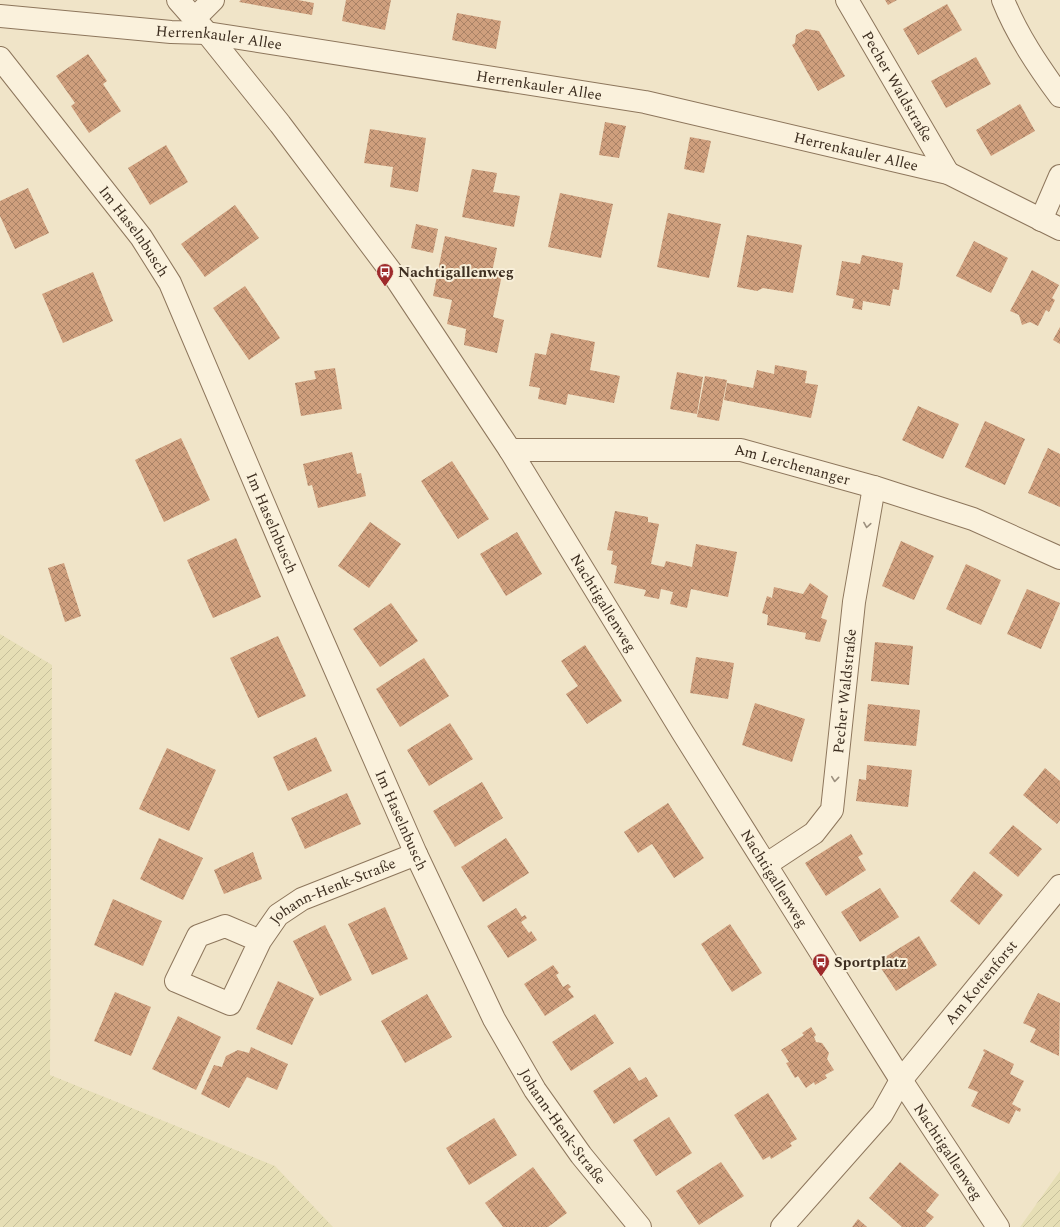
<svg xmlns="http://www.w3.org/2000/svg" width="1060" height="1227" font-family="Spectral,serif">
  <style>
    .farmland { fill: url(#farmland-furrows) }
    .building { fill: url(#building-cross-hatch) }
    .lines { fill: none; stroke-linecap: round; stroke-linejoin: round }
    .street-casing { stroke: #8d765c; stroke-width: 24 }
    .street { stroke: #faf1dc; stroke-width: 22 }
    .oneway { stroke: #9c907e }
    .labels { text-anchor: middle; stroke-width: 4; stroke-linejoin: round; paint-order: stroke }
    .street-label { font-size: 15px; fill: #3d2e20; stroke: #f7eed8 }
    .poi-label { font-size: 15px; font-weight: bold; fill: #3d2e20; stroke: #f7eed8; text-anchor: start }
  </style>
  <defs>
    <pattern id="farmland-furrows" width="10" height="10" patternUnits="userSpaceOnUse"><rect width="10" height="10" fill="#e6deb5"/><path d="M-1 1l2-2M0 10L10 0M9 11l2-2" fill="none" stroke="#c6bf9b"/></pattern>
    <pattern id="building-cross-hatch" width="8" height="8" patternUnits="userSpaceOnUse"><rect width="8" height="8" fill="#cf9f7d"/><path d="M0 0l8 8M0 8l8-8" fill="none" stroke="#a98266"/></pattern>
  </defs>
  <rect width="100%" height="100%" fill="#f0e4c8"/>
  <path class="farmland" d="M 0,634 L 52,665 L 50,1075 L 275,1166 L 333,1227 L 0,1227 Z
    M 1060,1171 L 1060,1227 L 1020,1227 Z"/>
  <path class="building" d="M 241,0 L 298,0 L 314,3 L 312,15 L 239,2 Z
    M 346,0 L 391,0 L 385,30 L 342,21 Z
    M 885,0 L 897,0 L 888,5 Z
    M 947,4 L 962,30 L 918,55 L 903,29 Z
    M 457,13 L 501,21 L 496,49 L 452,40 Z
    M 806,29 L 819,31 L 845,76 L 818,91 L 792,45 L 795,43 L 796,35 Z
    M 88,54 L 107,81 L 103,84 L 121,111 L 89,133 L 71,106 L 75,103 L 56,76 Z
    M 976,57 L 991,84 L 946,108 L 931,81 Z
    M 1020,104 L 1035,131 L 991,156 L 976,130 Z
    M 605,122 L 626,126 L 619,158 L 599,155 Z
    M 370,129 L 426,138 L 418,192 L 390,187 L 393,167 L 364,163 Z
    M 690,137 L 711,141 L 704,173 L 684,169 Z
    M 166,145 L 188,182 L 150,205 L 128,168 Z
    M 472,169 L 497,173 L 493,192 L 520,196 L 514,227 L 462,217 Z
    M 28,188 L 49,233 L 15,249 L 0,216 L 0,201 Z
    M 560,193 L 613,204 L 601,258 L 548,247 Z
    M 235,205 L 259,238 L 205,277 L 181,244 Z
    M 668,213 L 721,224 L 709,278 L 657,267 Z
    M 416,224 L 438,229 L 433,253 L 411,248 Z
    M 747,235 L 802,245 L 793,293 L 763,288 L 757,291 L 737,287 Z
    M 445,236 L 497,248 L 492,272 L 502,275 L 493,317 L 504,320 L 497,353 L 464,345 L 466,329 L 447,324 L 452,300 L 433,296 Z
    M 974,241 L 1008,258 L 991,293 L 956,276 Z
    M 862,255 L 903,263 L 899,290 L 893,289 L 890,306 L 863,301 L 862,310 L 852,308 L 854,299 L 836,295 L 842,261 L 860,264 Z
    M 1032,270 L 1059,285 L 1052,298 L 1055,300 L 1049,312 L 1046,310 L 1038,326 L 1030,322 L 1022,325 L 1019,315 L 1010,311 Z
    M 93,272 L 113,321 L 63,343 L 42,294 Z
    M 245,286 L 280,338 L 249,360 L 213,308 Z
    M 1060,327 L 1060,344 L 1053,340 Z
    M 551,333 L 595,342 L 590,370 L 620,376 L 614,403 L 568,394 L 566,405 L 538,399 L 540,388 L 529,386 L 535,353 L 546,355 Z
    M 775,365 L 807,371 L 805,383 L 818,385 L 811,418 L 724,400 L 727,383 L 753,388 L 757,370 L 774,374 Z
    M 335,368 L 342,409 L 301,416 L 295,383 L 316,379 L 314,371 Z
    M 677,372 L 703,377 L 697,414 L 670,409 Z
    M 705,376 L 727,380 L 719,421 L 697,417 Z
    M 918,406 L 959,424 L 943,459 L 902,440 Z
    M 985,421 L 1025,439 L 1005,485 L 965,467 Z
    M 181,438 L 210,500 L 164,522 L 135,460 Z
    M 1048,448 L 1060,454 L 1060,507 L 1028,493 Z
    M 352,452 L 357,474 L 361,473 L 366,496 L 318,508 L 312,485 L 308,486 L 303,464 Z
    M 452,461 L 489,519 L 458,539 L 421,481 Z
    M 615,511 L 648,517 L 648,522 L 659,524 L 651,564 L 664,567 L 666,561 L 692,567 L 696,544 L 737,552 L 728,597 L 691,589 L 687,608 L 670,604 L 673,592 L 661,589 L 659,599 L 644,596 L 646,590 L 614,583 L 617,566 L 611,564 L 613,551 L 607,550 Z
    M 370,522 L 401,544 L 369,588 L 338,566 Z
    M 517,532 L 542,574 L 506,596 L 480,554 Z
    M 236,538 L 261,597 L 213,618 L 187,560 Z
    M 901,541 L 934,556 L 914,600 L 882,586 Z
    M 64,563 L 81,616 L 65,622 L 48,568 Z
    M 966,564 L 1001,580 L 981,625 L 946,609 Z
    M 810,583 L 828,596 L 821,618 L 827,620 L 820,642 L 805,639 L 806,633 L 767,625 L 768,615 L 762,613 L 767,596 L 772,598 L 774,587 L 803,594 Z
    M 1027,589 L 1060,603 L 1041,649 L 1007,634 Z
    M 391,603 L 418,641 L 380,667 L 353,629 Z
    M 278,636 L 306,696 L 258,718 L 230,658 Z
    M 875,642 L 913,646 L 909,685 L 871,681 Z
    M 585,645 L 622,701 L 587,724 L 566,694 L 578,686 L 561,661 Z
    M 696,657 L 734,663 L 728,699 L 690,693 Z
    M 424,658 L 449,696 L 400,727 L 376,689 Z
    M 755,703 L 805,719 L 792,762 L 742,745 Z
    M 868,704 L 920,710 L 916,746 L 864,741 Z
    M 450,723 L 473,759 L 429,786 L 407,750 Z
    M 316,737 L 332,771 L 288,791 L 273,757 Z
    M 167,748 L 216,770 L 189,831 L 139,809 Z
    M 867,765 L 912,770 L 908,807 L 856,801 L 859,779 L 866,780 Z
    M 1045,768 L 1060,781 L 1060,820 L 1057,824 L 1023,795 Z
    M 482,782 L 503,818 L 455,847 L 433,811 Z
    M 347,793 L 361,824 L 305,849 L 291,818 Z
    M 668,803 L 704,858 L 674,878 L 652,844 L 638,853 L 624,832 Z
    M 1013,825 L 1042,849 L 1018,877 L 989,853 Z
    M 851,834 L 863,854 L 858,857 L 866,870 L 826,896 L 805,863 Z
    M 159,838 L 203,858 L 183,900 L 140,879 Z
    M 506,838 L 529,873 L 483,902 L 461,867 Z
    M 253,852 L 262,879 L 224,894 L 214,870 Z
    M 974,871 L 1003,895 L 979,925 L 950,901 Z
    M 880,888 L 899,917 L 860,942 L 841,912 Z
    M 113,899 L 162,921 L 143,966 L 94,945 Z
    M 385,907 L 408,959 L 372,975 L 348,924 Z
    M 516,908 L 522,917 L 525,915 L 527,918 L 521,922 L 529,933 L 531,931 L 537,940 L 508,958 L 487,926 Z
    M 730,924 L 762,973 L 732,992 L 701,944 Z
    M 325,925 L 352,980 L 320,996 L 293,941 Z
    M 919,936 L 937,965 L 896,991 L 877,962 Z
    M 553,965 L 559,973 L 556,975 L 563,987 L 568,984 L 571,987 L 568,989 L 574,997 L 545,1016 L 524,984 Z
    M 278,981 L 314,998 L 292,1045 L 256,1029 Z
    M 115,992 L 151,1007 L 131,1056 L 94,1041 Z
    M 1038,993 L 1060,1003 L 1059,1056 L 1030,1042 L 1036,1029 L 1023,1023 Z
    M 427,994 L 452,1037 L 405,1063 L 381,1021 Z
    M 595,1014 L 614,1043 L 571,1071 L 552,1042 Z
    M 178,1016 L 221,1037 L 196,1090 L 152,1069 Z
    M 811,1027 L 816,1035 L 814,1037 L 816,1042 L 822,1043 L 829,1053 L 827,1059 L 834,1070 L 825,1075 L 827,1078 L 815,1085 L 814,1082 L 806,1088 L 798,1076 L 795,1078 L 786,1063 L 789,1062 L 781,1050 L 804,1035 L 802,1033 Z
    M 251,1047 L 288,1064 L 277,1090 L 247,1077 L 229,1108 L 201,1094 L 214,1065 L 222,1067 L 226,1056 L 238,1050 L 249,1053 Z
    M 984,1049 L 1014,1064 L 1010,1074 L 1024,1081 L 1012,1104 L 1021,1109 L 1020,1112 L 1016,1110 L 1009,1124 L 971,1106 L 978,1092 L 968,1088 L 985,1052 L 983,1051 Z
    M 630,1067 L 639,1081 L 646,1077 L 658,1096 L 614,1124 L 593,1091 Z
    M 768,1093 L 797,1139 L 790,1143 L 792,1146 L 771,1159 L 770,1156 L 763,1160 L 734,1115 Z
    M 669,1117 L 692,1153 L 656,1176 L 633,1140 Z
    M 494,1118 L 517,1155 L 469,1185 L 446,1148 Z
    M 721,1162 L 744,1196 L 699,1225 L 676,1191 Z
    M 900,1162 L 939,1195 L 926,1211 L 934,1217 L 925,1227 L 902,1227 L 869,1198 Z
    M 533,1167 L 567,1213 L 548,1227 L 503,1227 L 485,1203 Z
    M 858,1219 L 867,1227 L 852,1227 Z"/>
  <g class="lines">
    <defs>
      <g id="street">
        <path id="s1" d="M 178,0 L 207,33 L 280,124 L 395,277 L 510,450 L 683,733 L 901,1080 L 998,1227"/>
        <path id="s2" d="M 847,0 L 948,173"/>
        <path d="M 1003,0 C 1017,35 1038,66 1060,96"/>
        <path id="s3" d="M 0,16 L 171,32 L 207,33 L 645,102 L 948,173 L 1060,229"/>
        <path d="M 194,19 L 213,0"/>
        <path id="s4" d="M 0,58 L 141,237 L 170,283 L 300,589 L 416,854 L 494,1019 L 535,1090 L 581,1155 L 640,1227"/>
        <path d="M 1041,220 L 1060,176"/>
        <path id="s5" d="M 510,450 L 741,450 L 874,487 L 973,519 L 1060,558"/>
        <path id="s6" d="M 767,864 L 814,833 L 832,810 L 854,602 L 874,487"/>
        <path id="s7" d="M 260,941 L 225,926 L 198,936 L 176,981 L 230,1004 L 260,941 L 278,915 L 302,899 L 416,854"/>
        <path id="s8" d="M 782,1227 L 882,1114 L 901,1080 L 1060,886"/>
      </g>
    </defs>
    <use href="#street" class="street-casing"/>
    <use href="#street" class="street"/>
  </g>
  <defs><path id="oneway-chevron" d="M-2-3.5L2.5 0L-2 3.5" fill="none" stroke-width="1.6" stroke-linecap="round" stroke-linejoin="round"/></defs>
  <g class="oneway">
    <use href="#oneway-chevron" transform="translate(867 525) rotate(99)"/>
    <use href="#oneway-chevron" transform="translate(835 779) rotate(96)"/>
  </g>
  <defs>
    <symbol id="bus-pin" viewBox="-11 -11 22 30"><path d="M0 17L-7.5 6A9.5 9.5 0 1 1 7.5 6Z" fill="#9e2a2b" stroke="#f7eed8"/><path d="M-5-6H5V4H4V6H2V4H-2V6H-4V4H-5ZM-3.5-4V0h7V-4ZM-3.5 1.2v1.5H-2V1.2ZM2 1.2v1.5H3.5V1.2Z" fill="#fff"/></symbol>
  </defs>
  <g fill-rule="evenodd">
    <use href="#bus-pin" x="375" y="262" width="20" height="27"/>
    <use href="#bus-pin" x="811" y="952" width="20" height="27"/>
  </g>
  <g class="labels">
    <g class="street-label">
      <text dy="5" stroke="none"><textPath href="#s3" startOffset="220">Herrenkauler Allee</textPath></text>
      <text dy="5" stroke="none"><textPath href="#s3" startOffset="544">Herrenkauler Allee</textPath></text>
      <text dy="5" stroke="none"><textPath href="#s2" startOffset="100">Pecher Waldstraße</textPath></text>
      <text dy="5" stroke="none"><textPath href="#s3" startOffset="868">Herrenkauler Allee</textPath></text>
      <text dy="5" stroke="none"><textPath href="#s4" startOffset="219">Im Haselnbusch</textPath></text>
      <text dy="5" stroke="none"><textPath href="#s5" startOffset="284">Am Lerchenanger</textPath></text>
      <text dy="5" stroke="none"><textPath href="#s4" startOffset="543">Im Haselnbusch</textPath></text>
      <text dy="5" stroke="none"><textPath href="#s1" startOffset="739">Nachtigallenweg</textPath></text>
      <text dy="5" stroke="none"><textPath href="#s6" startOffset="205">Pecher Waldstraße</textPath></text>
      <text dy="5" stroke="none"><textPath href="#s4" startOffset="867">Im Haselnbusch</textPath></text>
      <text dy="5" stroke="none"><textPath href="#s1" startOffset="1063">Nachtigallenweg</textPath></text>
      <text dy="5" stroke="none"><textPath href="#s7" startOffset="337">Johann-Henk-Straße</textPath></text>
      <text dy="5" stroke="none"><textPath href="#s8" startOffset="316">Am Kottenforst</textPath></text>
      <text dy="5" stroke="none"><textPath href="#s4" startOffset="1214">Johann-Henk-Straße</textPath></text>
      <text dy="5" stroke="none"><textPath href="#s1" startOffset="1387">Nachtigallenweg</textPath></text>
    </g>
    <g class="poi-label">
      <text x="398" y="277">Nachtigallenweg</text>
      <text x="834" y="967">Sportplatz</text>
    </g>
  </g>
</svg>
